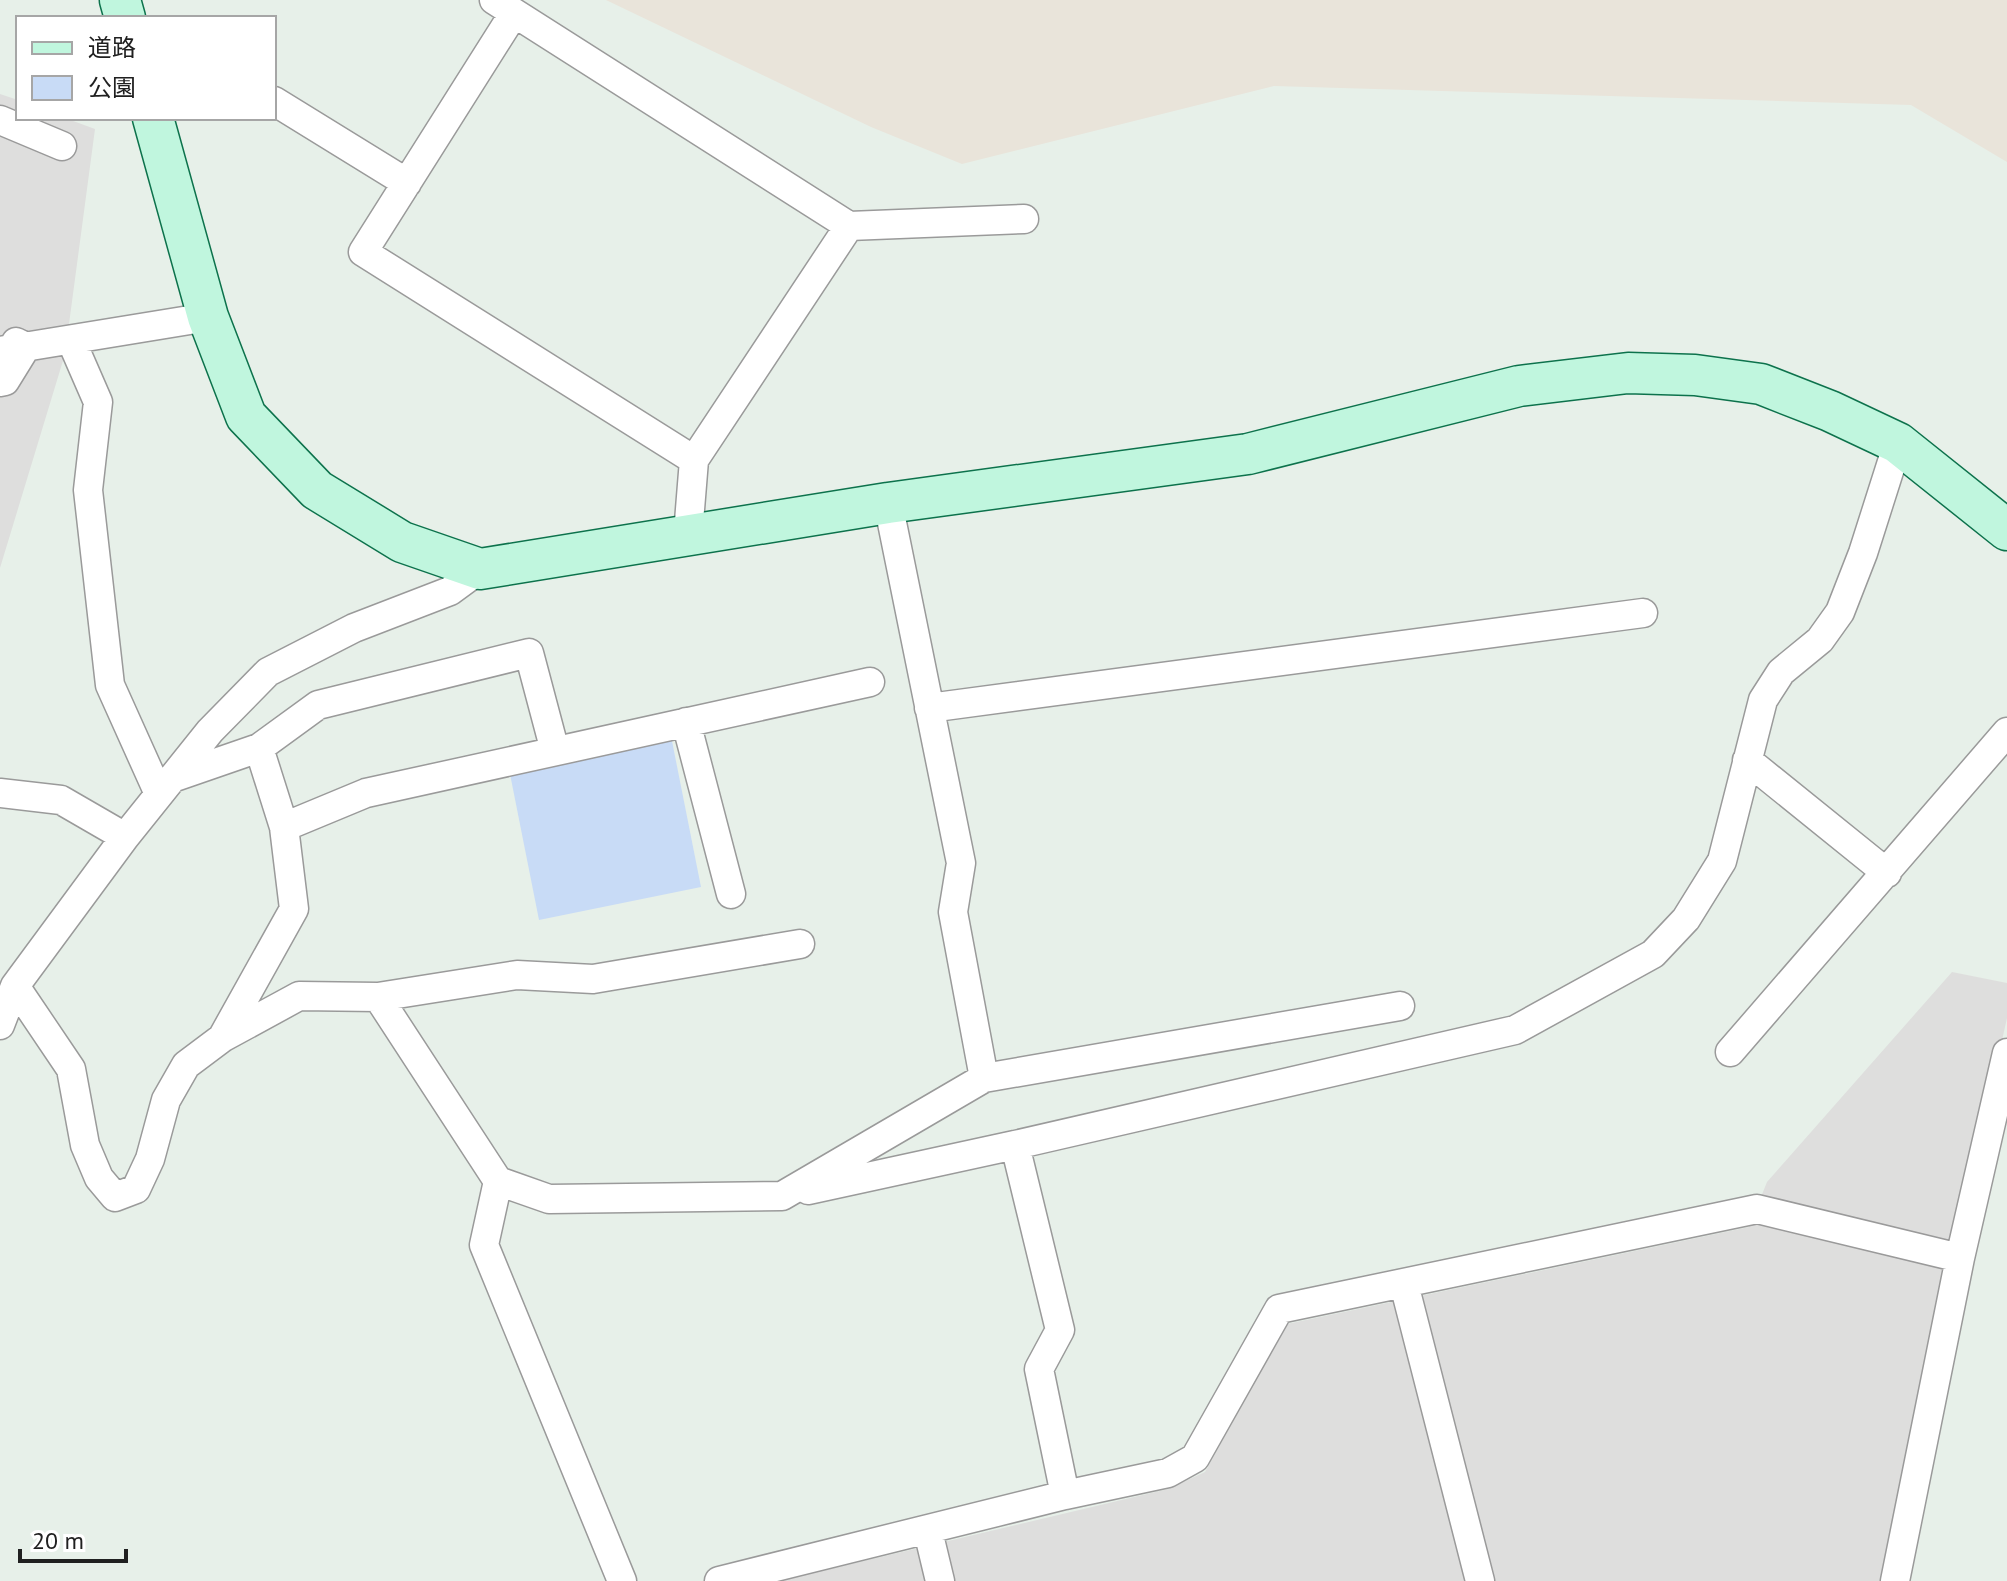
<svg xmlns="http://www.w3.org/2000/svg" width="2007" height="1581" font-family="'PT Sans','Noto Sans JP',sans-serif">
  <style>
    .residential { fill: #dededd }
    .industrial { fill: #e9e4da }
    .park { fill: #c8dbf6 }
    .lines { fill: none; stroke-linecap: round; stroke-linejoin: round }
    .street-casing { stroke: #9a9a9a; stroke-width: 31 }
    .secondary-casing { stroke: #0d724c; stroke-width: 43 }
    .street { stroke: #fff; stroke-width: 28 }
    .secondary { stroke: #c0f6de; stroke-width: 40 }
  </style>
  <rect width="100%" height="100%" fill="#e7f0e9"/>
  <path class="residential" d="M 0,94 L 18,100 L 18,118 L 65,118 L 95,129 L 65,354 L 0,568 Z
    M 1952,972 L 2007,983 L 2007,1018 L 1881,1581 L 779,1581 L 1168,1489 L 1205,1472 L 1287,1324 L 1749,1227 L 1767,1182 Z"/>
  <path class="industrial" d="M 606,0 L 2007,0 L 2007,162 L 1911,105 L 1274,86 L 962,164 L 871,127 Z"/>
  <path class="park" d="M 672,741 L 701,887 L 539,920 L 510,774 Z"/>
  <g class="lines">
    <defs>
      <path id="street" d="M 494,0 L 849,226 L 694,460 L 688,534
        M 514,13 L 363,252 L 694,460
        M 274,101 L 407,183
        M 0,120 L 62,146
        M 849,226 L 1024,219
        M 71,340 L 98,402 L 88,490 L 110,685 L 159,794
        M 0,351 L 208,317
        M 0,382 L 5,381 L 26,347 L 16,342
        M 888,503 L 961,863 L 953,912 L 984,1078
        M 929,708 L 1643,613
        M 686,722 L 731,894
        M 259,748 L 318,705 L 529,653 L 555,751
        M 1747,760 L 1887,873
        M 172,778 L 259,748 L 284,827 L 366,793 L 870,682
        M 0,793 L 61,800 L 125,837
        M 15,986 L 71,1069 L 85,1145 L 99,1178 L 115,1197 L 136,1189 L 150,1159 L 166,1100 L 186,1065 L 222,1038 L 299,996 L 378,997 L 498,1181 L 549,1199 L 782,1196 L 984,1078 L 1400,1006
        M 378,997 L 517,975 L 593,979 L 800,944
        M 0,1025 L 15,986 L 125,837 L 210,731 L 268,672 L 354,628 L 450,591 L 480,569
        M 222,1038 L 294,909 L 284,827
        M 1730,1052 L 2007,732
        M 1015,1145 L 1515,1030 L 1653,954 L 1686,919 L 1722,861 L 1763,700 L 1781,672 L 1820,640 L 1840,612 L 1863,553 L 1898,443
        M 498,1181 L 484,1245 L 622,1581
        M 808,1190 L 1015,1145 L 1060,1330 L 1039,1369 L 1065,1495
        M 1404,1284 L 1480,1581
        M 928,1531 L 940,1581
        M 719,1581 L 1065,1495 L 1168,1473 L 1195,1458 L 1279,1309 L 1757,1209 L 1960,1258
        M 1895,1581 L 1960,1258 L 2007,1053"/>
      <path id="secondary" d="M 120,0 L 125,18
        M 153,118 L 208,317 L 246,416 L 317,490 L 402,542 L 480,569 L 888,503 L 1248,454 L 1519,386 L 1628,373 L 1695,375 L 1761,384 L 1830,411 L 1898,443 L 2007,530"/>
    </defs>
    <use href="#street" class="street-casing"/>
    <use href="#secondary" class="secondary-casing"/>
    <use href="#street" class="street"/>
    <use href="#secondary" class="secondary"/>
  </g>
  <rect x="16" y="16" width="260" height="104" fill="#ffffff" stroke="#a6a6a6" stroke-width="2"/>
  <rect x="32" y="42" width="40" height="12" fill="#c0f6de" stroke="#a6a6a6" stroke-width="2"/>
  <text x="88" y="56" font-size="24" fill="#202020">道路</text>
  <rect x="32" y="76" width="40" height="24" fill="#c8dbf6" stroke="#a6a6a6" stroke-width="2"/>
  <text x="88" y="96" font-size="24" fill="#202020">公園</text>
  <path d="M20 1549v12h106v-12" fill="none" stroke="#202020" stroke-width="4"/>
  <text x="32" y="1549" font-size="24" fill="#202020" stroke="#ffffff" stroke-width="6" paint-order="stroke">20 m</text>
</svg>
